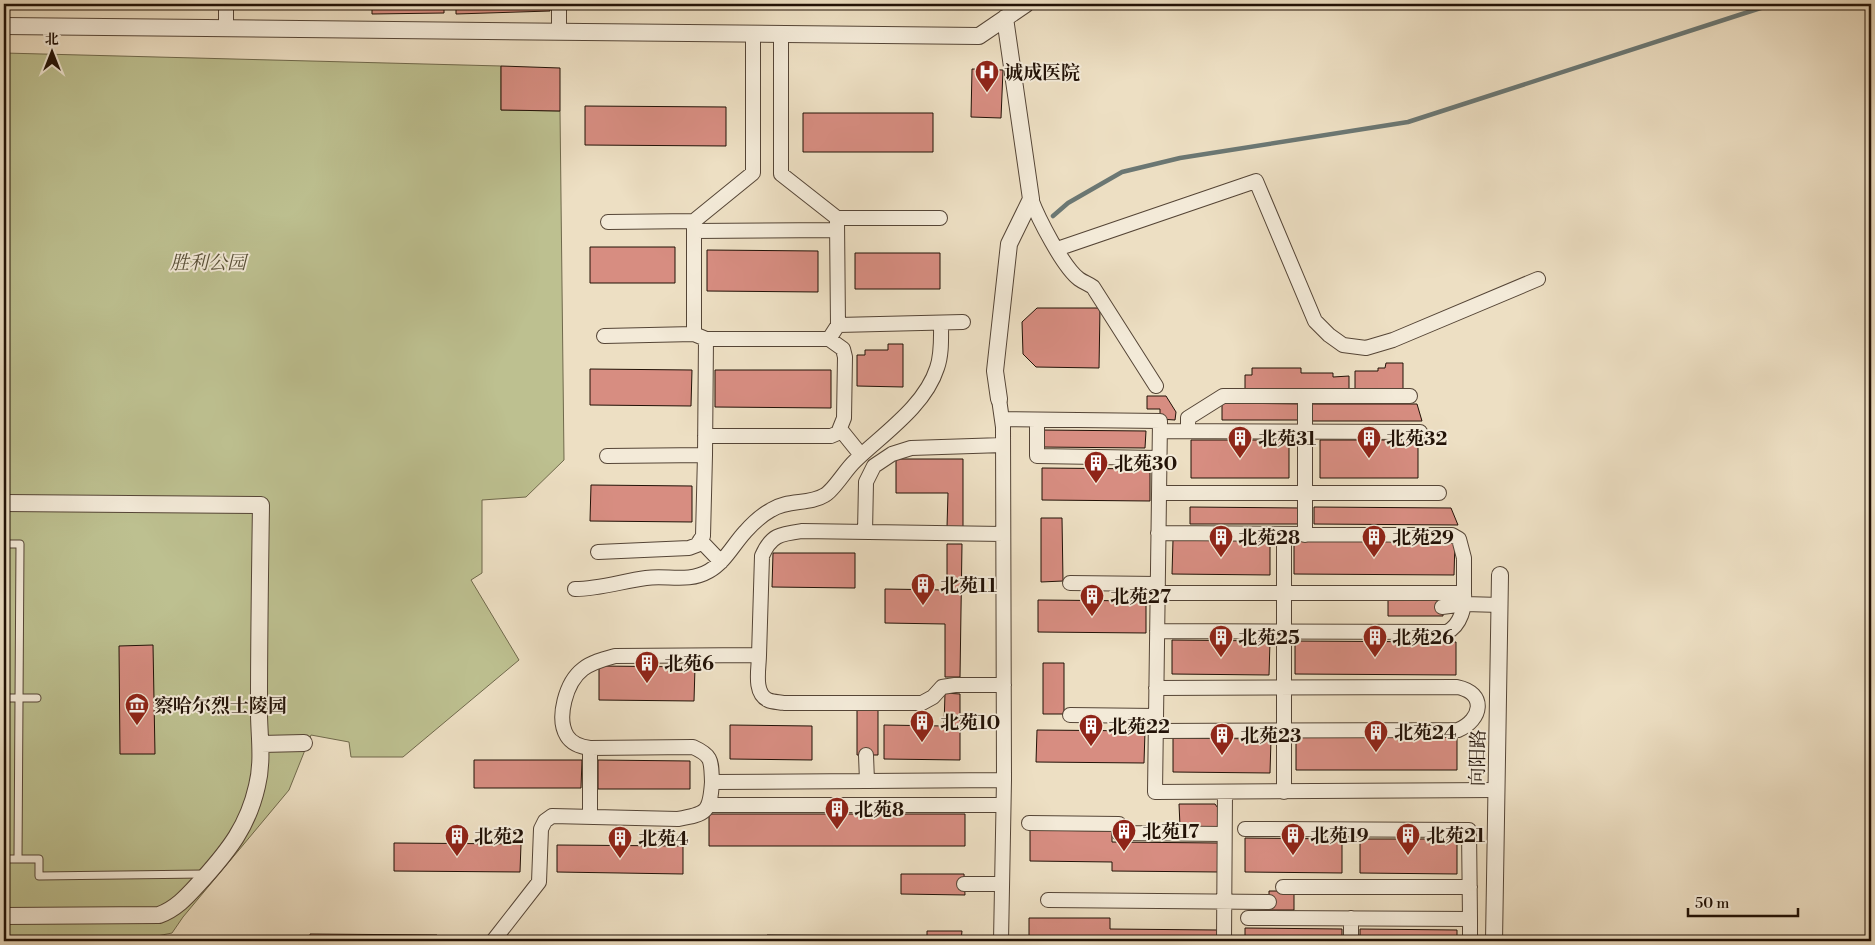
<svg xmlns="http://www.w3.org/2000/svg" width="1875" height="945" font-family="'Libre Bodoni','Noto Serif SC',serif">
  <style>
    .green { fill: #bdc090; stroke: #70694c }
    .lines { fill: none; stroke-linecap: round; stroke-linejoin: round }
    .stream { stroke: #6b7773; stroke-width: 4.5 }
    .building { fill: #d78d81; stroke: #221207 }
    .service-casing { stroke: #554536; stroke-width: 9 }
    .minor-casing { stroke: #554536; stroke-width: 16 }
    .tertiary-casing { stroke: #554536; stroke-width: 18 }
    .service { stroke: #f3ead8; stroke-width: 7 }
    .minor { stroke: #f3ead8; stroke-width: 14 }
    .tertiary { stroke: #f3ead8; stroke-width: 16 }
    .labels { text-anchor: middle; stroke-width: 4; stroke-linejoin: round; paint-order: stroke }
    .poi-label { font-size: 19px; font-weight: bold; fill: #221207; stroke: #f3ead8; text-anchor: start }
    .park-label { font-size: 19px; font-style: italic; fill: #584f37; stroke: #f3ead8 }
    .street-label { font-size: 19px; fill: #221207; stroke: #f3ead8 }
  </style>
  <rect width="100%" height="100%" fill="#eddfc3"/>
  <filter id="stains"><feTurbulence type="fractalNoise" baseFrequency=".004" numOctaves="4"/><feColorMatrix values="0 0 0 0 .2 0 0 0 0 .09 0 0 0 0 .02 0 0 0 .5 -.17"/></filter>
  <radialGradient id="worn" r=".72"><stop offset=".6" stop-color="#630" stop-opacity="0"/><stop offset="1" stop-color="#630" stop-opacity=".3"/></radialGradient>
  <path class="green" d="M 4,53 L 501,66 L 501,110 L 560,111 L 564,460 L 526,497 L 482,500 L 482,573 L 471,580 L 519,660 L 403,757 L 351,757 L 349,742 L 311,735 L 289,790 L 183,917 L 172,933 L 152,937 L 4,939 Z"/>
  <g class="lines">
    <path class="stream" d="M 1053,216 L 1068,203 L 1122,172 L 1180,158 L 1408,122 L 1773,4"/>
  </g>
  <path class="building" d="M 372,4 L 444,4 L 444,13 L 372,14 Z
    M 456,4 L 549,4 L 550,11 L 456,14 Z
    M 501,66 L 560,68 L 560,111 L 501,110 Z
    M 972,69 L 1003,70 L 1001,118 L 971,117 Z
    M 585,106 L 726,107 L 726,146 L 585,145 Z
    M 803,113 L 933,113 L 933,152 L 803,152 Z
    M 590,247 L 675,247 L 675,283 L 590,283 Z
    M 707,250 L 818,251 L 818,292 L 707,291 Z
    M 855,253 L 940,253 L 940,289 L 855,289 Z
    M 1037,308 L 1100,308 L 1099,368 L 1036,367 L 1023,354 L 1022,322 Z
    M 888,344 L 903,344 L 903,387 L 857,386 L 857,355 L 865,355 L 865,350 L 888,350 Z
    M 1386,363 L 1403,363 L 1403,392 L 1355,392 L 1355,371 L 1378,371 L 1378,368 L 1385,368 Z
    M 1252,368 L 1301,368 L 1301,373 L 1333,373 L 1333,377 L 1349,376 L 1349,390 L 1245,391 L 1245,375 L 1252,375 Z
    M 590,369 L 692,370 L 691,406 L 590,405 Z
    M 715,370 L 831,370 L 831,408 L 715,407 Z
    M 1147,396 L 1166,396 L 1176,412 L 1175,420 L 1160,419 L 1160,409 L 1147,409 Z
    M 1222,403 L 1303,404 L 1303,420 L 1222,420 Z
    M 1308,404 L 1417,404 L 1422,421 L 1308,421 Z
    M 1041,430 L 1146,431 L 1145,448 L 1041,447 Z
    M 1191,440 L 1289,440 L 1289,478 L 1191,478 Z
    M 1320,440 L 1418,440 L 1418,478 L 1320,478 Z
    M 896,459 L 963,459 L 963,527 L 947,527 L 948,493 L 896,493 Z
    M 1042,468 L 1150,469 L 1150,501 L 1042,500 Z
    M 591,485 L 692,486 L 692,522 L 590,521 Z
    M 1190,507 L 1301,508 L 1301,524 L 1190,524 Z
    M 1314,507 L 1451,508 L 1458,525 L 1314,524 Z
    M 1041,518 L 1062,518 L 1063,581 L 1041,582 Z
    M 1173,540 L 1270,541 L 1270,575 L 1172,574 Z
    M 1294,541 L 1455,541 L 1454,575 L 1294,574 Z
    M 947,544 L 962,544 L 960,677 L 945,677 L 945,624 L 885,623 L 885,589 L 947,590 Z
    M 773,553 L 855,553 L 855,588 L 772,587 Z
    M 1388,598 L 1443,598 L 1443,616 L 1388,616 Z
    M 1038,600 L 1146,601 L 1146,633 L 1038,632 Z
    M 1172,640 L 1270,641 L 1269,675 L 1172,674 Z
    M 1295,641 L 1456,642 L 1456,675 L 1295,674 Z
    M 153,645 L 155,754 L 120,754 L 119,646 Z
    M 1043,663 L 1064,663 L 1064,714 L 1043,714 Z
    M 599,666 L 695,667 L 694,701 L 599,700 Z
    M 945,693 L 960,694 L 960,760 L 884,759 L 884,725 L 944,726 Z
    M 857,707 L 878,707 L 878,755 L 857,755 Z
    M 730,725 L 812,726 L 812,760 L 730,759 Z
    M 1037,730 L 1145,731 L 1144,763 L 1036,762 Z
    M 1296,736 L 1457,737 L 1457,770 L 1296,770 Z
    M 1173,738 L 1271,739 L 1270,773 L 1173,772 Z
    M 474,760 L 582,760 L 581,788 L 474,788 Z
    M 598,760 L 690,761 L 690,789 L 598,789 Z
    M 1179,804 L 1215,804 L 1220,811 L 1221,827 L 1180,826 Z
    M 709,814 L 965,814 L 965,846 L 709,846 Z
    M 1030,830 L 1112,831 L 1112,842 L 1219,843 L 1219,872 L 1112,871 L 1112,862 L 1030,861 Z
    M 1245,838 L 1342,839 L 1342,873 L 1245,872 Z
    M 1360,839 L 1457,839 L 1457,874 L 1360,873 Z
    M 394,843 L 521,844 L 520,872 L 394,871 Z
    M 557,845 L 683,846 L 683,874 L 557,872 Z
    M 901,874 L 964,874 L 965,895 L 901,894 Z
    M 1269,891 L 1294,891 L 1294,910 L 1269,910 Z
    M 1029,918 L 1110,918 L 1110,929 L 1217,930 L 1217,941 L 1029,941 Z
    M 1245,928 L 1342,929 L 1342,941 L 1245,941 Z
    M 1360,929 L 1457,930 L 1457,941 L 1360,941 Z
    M 927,931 L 962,931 L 961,941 L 767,941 L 767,935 L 927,936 Z
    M 310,934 L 437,935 L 437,941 L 310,941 Z"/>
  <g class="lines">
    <defs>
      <path id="service" d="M 4,544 L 20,544 L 18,859 L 4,859
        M 4,698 L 37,698
        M 18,859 L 39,859 L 39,876 L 204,874"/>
      <path id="minor" d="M 226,29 L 226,4
        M 559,32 L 559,4
        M 781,34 L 781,174 L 837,218 L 940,218
        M 1031,199 C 1038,218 1063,267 1079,279 C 1083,282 1089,284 1093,287 L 1156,386
        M 837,221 L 838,325
        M 608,222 L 694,221 L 753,173 L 753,34
        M 694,222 L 694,334
        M 694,231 L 837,230
        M 1057,249 L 1256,181 L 1315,321 L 1329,335 L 1343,345 L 1366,348 L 1393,340 L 1538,279
        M 604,336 L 694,334 L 706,339 L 829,339 L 838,325 L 963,322
        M 1305,396 L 1305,535
        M 999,399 L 1003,427 L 1004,780 L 1001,941
        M 1002,419 L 1160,421 L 1155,792 L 1497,790
        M 1037,420 L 1037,456 L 1159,458
        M 840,429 L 861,455
        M 1160,431 L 1420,432
        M 1188,431 L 1188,418 L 1223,396 L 1410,396
        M 705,436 L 831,436 L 838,433 L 844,418 L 845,357 L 843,349 L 829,339
        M 607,456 L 705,455 L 706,339
        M 1159,493 L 1439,493
        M 865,532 L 866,482 L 874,466 L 892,454 L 911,448 L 1003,445
        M 1158,533 L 1452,535 L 1459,539 L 1464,558 L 1464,593
        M 1284,535 L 1284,792
        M 700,540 L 721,562
        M 598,552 L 689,548 L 697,545 L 703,536 L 705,455
        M 1070,583 L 1158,584
        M 575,589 C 599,589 623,581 646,578 C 668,575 688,583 709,571 C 725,562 733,545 745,532 C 752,524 762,515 771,510 C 788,499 809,505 825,495 C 834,490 846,469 855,461 C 883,434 925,406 937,368 C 942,354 941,338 941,323
        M 1442,607 L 1465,604 L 1500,605
        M 1157,631 L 1447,632 C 1461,625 1465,607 1464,593 L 1158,593
        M 759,655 C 759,668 753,693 768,700 C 772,702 779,702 784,703 L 922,703 L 933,697 L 942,687 L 955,685 L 1004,685
        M 1070,715 L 1156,716
        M 1156,731 L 1458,730 C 1482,720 1487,693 1457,687 L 1156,688
        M 866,755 L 867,781
        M 712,782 C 711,761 713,756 693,747 L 590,748 C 582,747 572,744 567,736 C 556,718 566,682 583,669 C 592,662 604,659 615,656 L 759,655 L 762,556 C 771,535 780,534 802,531 L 1003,534
        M 708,805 L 1003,805
        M 590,817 L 590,748
        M 1029,823 L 1119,824 L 1119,833 L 1224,834
        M 1245,829 L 1469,830 L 1470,919
        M 964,884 L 1002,884
        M 1283,887 L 1470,887
        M 1048,900 L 1269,902
        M 1248,918 L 1470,919 L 1470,941
        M 493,941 L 539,882 L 541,829 L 545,821 L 552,816 L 678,819 C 707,814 710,812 712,782 L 1004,780
        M 1224,941 L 1225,792
        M 1351,941 L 1351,918"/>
      <path id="tertiary" d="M 4,26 L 979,36 L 1026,4
        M 999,399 L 995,371 L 1009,244 L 1031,199 L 1005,18
        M 4,503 L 261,505 C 260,571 259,637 259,703 C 258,730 264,758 257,786 C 248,826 229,850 203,879 C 189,894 178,908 159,915 L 4,916
        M 261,744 L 304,743
        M 1494,941 L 1500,575"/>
    </defs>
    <use href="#service" class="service-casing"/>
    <use href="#minor" class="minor-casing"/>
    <use href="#tertiary" class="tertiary-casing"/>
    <use href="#service" class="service"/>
    <use href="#minor" class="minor"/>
    <use href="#tertiary" class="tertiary"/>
  </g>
  <defs>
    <symbol id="hospital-pin" viewBox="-11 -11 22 30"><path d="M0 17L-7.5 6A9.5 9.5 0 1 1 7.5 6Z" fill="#8f2418" stroke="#f3ead8"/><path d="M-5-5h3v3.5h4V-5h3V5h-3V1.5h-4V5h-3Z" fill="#fff"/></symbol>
    <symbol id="building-pin" viewBox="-11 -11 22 30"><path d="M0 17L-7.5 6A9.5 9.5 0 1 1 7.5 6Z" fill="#8f2418" stroke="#f3ead8"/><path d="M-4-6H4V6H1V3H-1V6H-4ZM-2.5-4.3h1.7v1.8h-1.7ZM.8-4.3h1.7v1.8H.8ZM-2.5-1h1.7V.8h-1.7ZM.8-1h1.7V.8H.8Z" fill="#fff"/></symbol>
    <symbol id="museum-pin" viewBox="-11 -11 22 30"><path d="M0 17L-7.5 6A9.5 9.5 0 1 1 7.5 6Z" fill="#8f2418" stroke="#f3ead8"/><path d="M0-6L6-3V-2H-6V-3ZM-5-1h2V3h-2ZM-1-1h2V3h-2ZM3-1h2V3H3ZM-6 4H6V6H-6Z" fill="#fff"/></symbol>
  </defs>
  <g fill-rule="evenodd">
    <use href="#hospital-pin" x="973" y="58" width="28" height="38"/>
    <use href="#building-pin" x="1226" y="424" width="28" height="38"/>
    <use href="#building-pin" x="1355" y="424" width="28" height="38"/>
    <use href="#building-pin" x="1082" y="449" width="28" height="38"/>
    <use href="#building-pin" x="1207" y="523" width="28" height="38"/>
    <use href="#building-pin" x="1360" y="523" width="28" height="38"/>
    <use href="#building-pin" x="909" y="571" width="28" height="38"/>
    <use href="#building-pin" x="1078" y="582" width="28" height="38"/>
    <use href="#building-pin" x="1207" y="623" width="28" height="38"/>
    <use href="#building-pin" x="1361" y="623" width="28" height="38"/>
    <use href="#building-pin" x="633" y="649" width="28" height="38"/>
    <use href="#museum-pin" x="123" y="691" width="28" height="38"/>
    <use href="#building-pin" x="908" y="708" width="28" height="38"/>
    <use href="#building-pin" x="1077" y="712" width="28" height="38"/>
    <use href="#building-pin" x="1362" y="718" width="28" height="38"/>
    <use href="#building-pin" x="1208" y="721" width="28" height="38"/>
    <use href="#building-pin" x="823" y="795" width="28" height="38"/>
    <use href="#building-pin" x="1110" y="817" width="28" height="38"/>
    <use href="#building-pin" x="1279" y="821" width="28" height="38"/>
    <use href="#building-pin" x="1394" y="821" width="28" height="38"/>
    <use href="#building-pin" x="443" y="822" width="28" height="38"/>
    <use href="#building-pin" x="606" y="824" width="28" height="38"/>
  </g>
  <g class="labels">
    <g class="poi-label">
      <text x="1004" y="79">诚成医院</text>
      <text x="1258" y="445">北苑31</text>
      <text x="1386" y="445">北苑32</text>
      <text x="1114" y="470">北苑30</text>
      <text x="1238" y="544">北苑28</text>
      <text x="1392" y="544">北苑29</text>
      <text x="940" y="592">北苑11</text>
      <text x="1110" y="603">北苑27</text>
      <text x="1238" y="644">北苑25</text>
      <text x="1392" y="644">北苑26</text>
      <text x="664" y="670">北苑6</text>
      <text x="154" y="712">察哈尔烈士陵园</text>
      <text x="940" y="729">北苑10</text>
      <text x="1108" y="733">北苑22</text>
      <text x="1394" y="739">北苑24</text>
      <text x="1240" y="742">北苑23</text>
      <text x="854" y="816">北苑8</text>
      <text x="1142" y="838">北苑17</text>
      <text x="1310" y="842">北苑19</text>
      <text x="1426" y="842">北苑21</text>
      <text x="474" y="843">北苑2</text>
      <text x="638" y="845">北苑4</text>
    </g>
    <g class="park-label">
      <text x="208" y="269">胜利公园</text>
    </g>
    <g class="street-label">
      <text transform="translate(1477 758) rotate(-89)" y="7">向阳路</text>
    </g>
  </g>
  <rect width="1875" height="945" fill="none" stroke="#eddfc3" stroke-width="20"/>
  <rect x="5" y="5" width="1865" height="935" fill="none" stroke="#221207" stroke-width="2.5"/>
  <rect x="10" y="10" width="1855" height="925" fill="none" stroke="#221207"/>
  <g transform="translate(52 52)" stroke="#f3ead8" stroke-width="4" paint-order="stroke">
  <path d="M0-4L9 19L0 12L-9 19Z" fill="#221207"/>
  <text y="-8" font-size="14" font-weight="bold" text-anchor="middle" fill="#221207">北</text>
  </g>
  <path d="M1688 908v8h110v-8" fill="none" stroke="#221207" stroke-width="2.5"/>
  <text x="1695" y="908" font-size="15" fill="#221207" stroke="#f3ead8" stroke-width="4" paint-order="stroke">50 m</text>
  <rect width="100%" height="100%" filter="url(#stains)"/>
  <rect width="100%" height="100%" fill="url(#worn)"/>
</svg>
